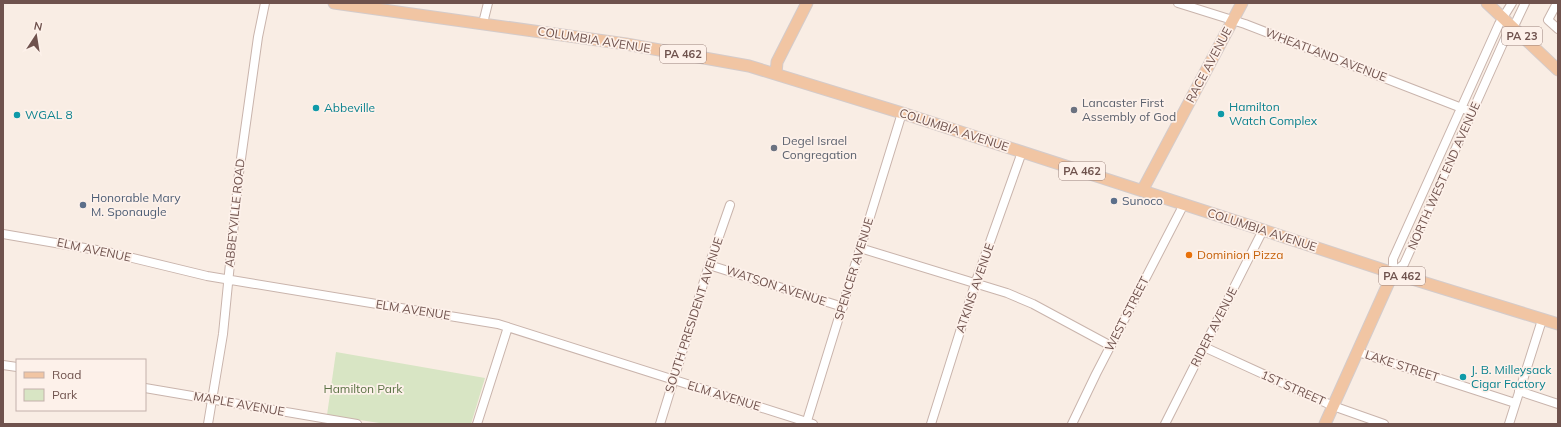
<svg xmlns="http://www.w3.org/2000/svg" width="1561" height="427" font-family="Mulish,sans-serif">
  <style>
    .green { fill: #d8e5c4 }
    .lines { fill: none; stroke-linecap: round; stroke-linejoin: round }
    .minor-casing { stroke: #c9b4ac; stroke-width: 10 }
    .major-casing { stroke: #d4cbca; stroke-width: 13 }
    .minor { stroke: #fff; stroke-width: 8 }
    .major { stroke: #f1c5a3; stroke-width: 11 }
    .culture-dot { fill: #0f9aa8; stroke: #fdf1ea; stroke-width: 1.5 }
    .worship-dot { fill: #6b7280; stroke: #fdf1ea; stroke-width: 1.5 }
    .service-dot { fill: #5c6f8a; stroke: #fdf1ea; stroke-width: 1.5 }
    .food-dot { fill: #e8710a; stroke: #fdf1ea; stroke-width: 1.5 }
    .labels { text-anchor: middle; stroke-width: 3.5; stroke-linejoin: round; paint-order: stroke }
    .shield { fill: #fdf1ea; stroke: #9a827c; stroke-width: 1 }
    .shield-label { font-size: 11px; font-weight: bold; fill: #6f524d }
    .street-label { font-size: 12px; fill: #6f524d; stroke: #fdf1ea }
    .worship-label { font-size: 12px; fill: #5b616d; stroke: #fdf1ea; text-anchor: start }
    .culture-label { font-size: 12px; fill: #0d838f; stroke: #fdf1ea; text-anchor: start }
    .service-label { font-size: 12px; fill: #4e5e75; stroke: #fdf1ea; text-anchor: start }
    .food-label { font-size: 12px; fill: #c56008; stroke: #fdf1ea; text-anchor: start }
    .park-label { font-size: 12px; fill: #5c7346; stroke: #fdf1ea }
  </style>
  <rect width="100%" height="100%" fill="#f9ede4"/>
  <path class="green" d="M 336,352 L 485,378 L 471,424 L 386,424 L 327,415 Z"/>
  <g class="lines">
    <defs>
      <path id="minor" d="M 1178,3 L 1245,24 L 1472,112
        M 1557,3 L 1548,20 L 1558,29
        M 483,23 L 488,3
        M 3,234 L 108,252 L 207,276 L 498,324 L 813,424
        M 860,248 L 1007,293 L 1033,304 L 1111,346
        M 709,265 L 843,307
        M 1393,273 L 1404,264 L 1508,32 L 1516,22 L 1525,3
        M 1393,273 L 1393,259 L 1499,24 L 1512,3
        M 1204,347 L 1333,406 L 1384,424
        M 1358,352 L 1515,403
        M 3,365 L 17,367
        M 145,388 L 357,424
        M 1519,391 L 1558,404
        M 208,424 L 223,334 L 239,173 L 258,37 L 265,3
        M 477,424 L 508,327
        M 660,424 L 709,265 L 730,205
        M 806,424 L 902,113
        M 931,424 L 975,284 L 1022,152
        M 1072,424 L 1096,374 L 1184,204
        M 1165,424 L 1263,230
        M 1509,424 L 1542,320"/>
      <path id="major" d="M 334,3 L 626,44 L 749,66 L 902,113 L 1263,230 L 1393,273 L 1558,324
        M 1487,3 L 1558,70
        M 776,74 L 777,62 L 807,3
        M 1142,191 L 1242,3
        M 1325,424 L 1393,273"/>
    </defs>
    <use href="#minor" class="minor-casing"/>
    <use href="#major" class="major-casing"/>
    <use href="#minor" class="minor"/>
    <use href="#major" class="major"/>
  </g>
  <g class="culture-dot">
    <circle cx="316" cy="108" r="4"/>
    <circle cx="1221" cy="114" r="4"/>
    <circle cx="17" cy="115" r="4"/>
    <circle cx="1463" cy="377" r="4"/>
  </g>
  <g class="worship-dot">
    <circle cx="1074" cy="110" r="4"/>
    <circle cx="774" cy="148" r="4"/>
  </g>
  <g class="service-dot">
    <circle cx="1114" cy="201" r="4"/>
    <circle cx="83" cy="205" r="4"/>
  </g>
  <circle class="food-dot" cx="1189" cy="255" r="4"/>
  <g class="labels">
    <g class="shield">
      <rect x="1502" y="27" width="40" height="18" rx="3"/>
      <rect x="660" y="45" width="46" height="18" rx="3"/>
      <rect x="1059" y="162" width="46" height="18" rx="3"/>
      <rect x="1379" y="267" width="46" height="18" rx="3"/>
    </g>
    <g class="shield-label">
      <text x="1522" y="40">PA 23</text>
      <text x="683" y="58">PA 462</text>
      <text x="1082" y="175">PA 462</text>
      <text x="1402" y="280">PA 462</text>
    </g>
    <g class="street-label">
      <text transform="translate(594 40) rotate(9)" y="4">COLUMBIA AVENUE</text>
      <text transform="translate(1326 55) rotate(21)" y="4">WHEATLAND AVENUE</text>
      <text transform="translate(1209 65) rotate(-62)" y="4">RACE AVENUE</text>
      <text transform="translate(954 130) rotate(18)" y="4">COLUMBIA AVENUE</text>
      <text transform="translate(1444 176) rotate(-66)" y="4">NORTH WEST END AVENUE</text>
      <text transform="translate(235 213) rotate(-84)" y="4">ABBEYVILLE ROAD</text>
      <text transform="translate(1262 230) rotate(18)" y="4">COLUMBIA AVENUE</text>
      <text transform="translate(94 250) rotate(12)" y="4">ELM AVENUE</text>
      <text transform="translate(854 269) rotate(-73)" y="4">SPENCER AVENUE</text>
      <text transform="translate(776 286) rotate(18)" y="4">WATSON AVENUE</text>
      <text transform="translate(975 288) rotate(-71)" y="4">ATKINS AVENUE</text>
      <text transform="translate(413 310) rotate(9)" y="4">ELM AVENUE</text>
      <text transform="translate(1127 314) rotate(-63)" y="4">WEST STREET</text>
      <text transform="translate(694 315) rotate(-72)" y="4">SOUTH PRESIDENT AVENUE</text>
      <text transform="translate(1214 327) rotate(-63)" y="4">RIDER AVENUE</text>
      <text transform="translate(1402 366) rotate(18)" y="4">LAKE STREET</text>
      <text transform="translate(1293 388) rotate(24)" y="4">1ST STREET</text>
      <text transform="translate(724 396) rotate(17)" y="4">ELM AVENUE</text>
      <text transform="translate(239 404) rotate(10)" y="4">MAPLE AVENUE</text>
    </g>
    <g class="worship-label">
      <text x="1082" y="107">Lancaster First<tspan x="1082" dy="14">Assembly of God</tspan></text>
      <text x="782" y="145">Degel Israel<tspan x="782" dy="14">Congregation</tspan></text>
    </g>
    <g class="culture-label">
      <text x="1229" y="111">Hamilton<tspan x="1229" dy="14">Watch Complex</tspan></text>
      <text x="324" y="112">Abbeville</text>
      <text x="25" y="119">WGAL 8</text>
      <text x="1471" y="374">J. B. Milleysack<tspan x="1471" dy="14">Cigar Factory</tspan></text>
    </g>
    <g class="service-label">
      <text x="91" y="202">Honorable Mary<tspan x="91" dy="14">M. Sponaugle</tspan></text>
      <text x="1122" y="205">Sunoco</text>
    </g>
    <g class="food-label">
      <text x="1197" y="259">Dominion Pizza</text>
    </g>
    <g class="park-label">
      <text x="363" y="393">Hamilton Park</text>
    </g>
  </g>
  <rect width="1561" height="427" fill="none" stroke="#6f524d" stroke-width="8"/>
  <rect x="16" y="359" width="130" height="52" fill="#fdf1ea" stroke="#c4b1ab"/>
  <rect x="24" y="372" width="20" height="6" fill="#f1c5a3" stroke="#c4b1ab"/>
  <text x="52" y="379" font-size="12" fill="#6f524d">Road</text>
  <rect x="24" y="389" width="20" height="12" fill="#d8e5c4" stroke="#c4b1ab"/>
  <text x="52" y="399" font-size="12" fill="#6f524d">Park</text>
  <g transform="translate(36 36) rotate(12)" stroke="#fdf1ea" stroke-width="3" paint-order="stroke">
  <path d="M0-3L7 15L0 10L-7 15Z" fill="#6f524d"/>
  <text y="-6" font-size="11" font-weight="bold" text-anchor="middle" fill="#6f524d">N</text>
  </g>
</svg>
